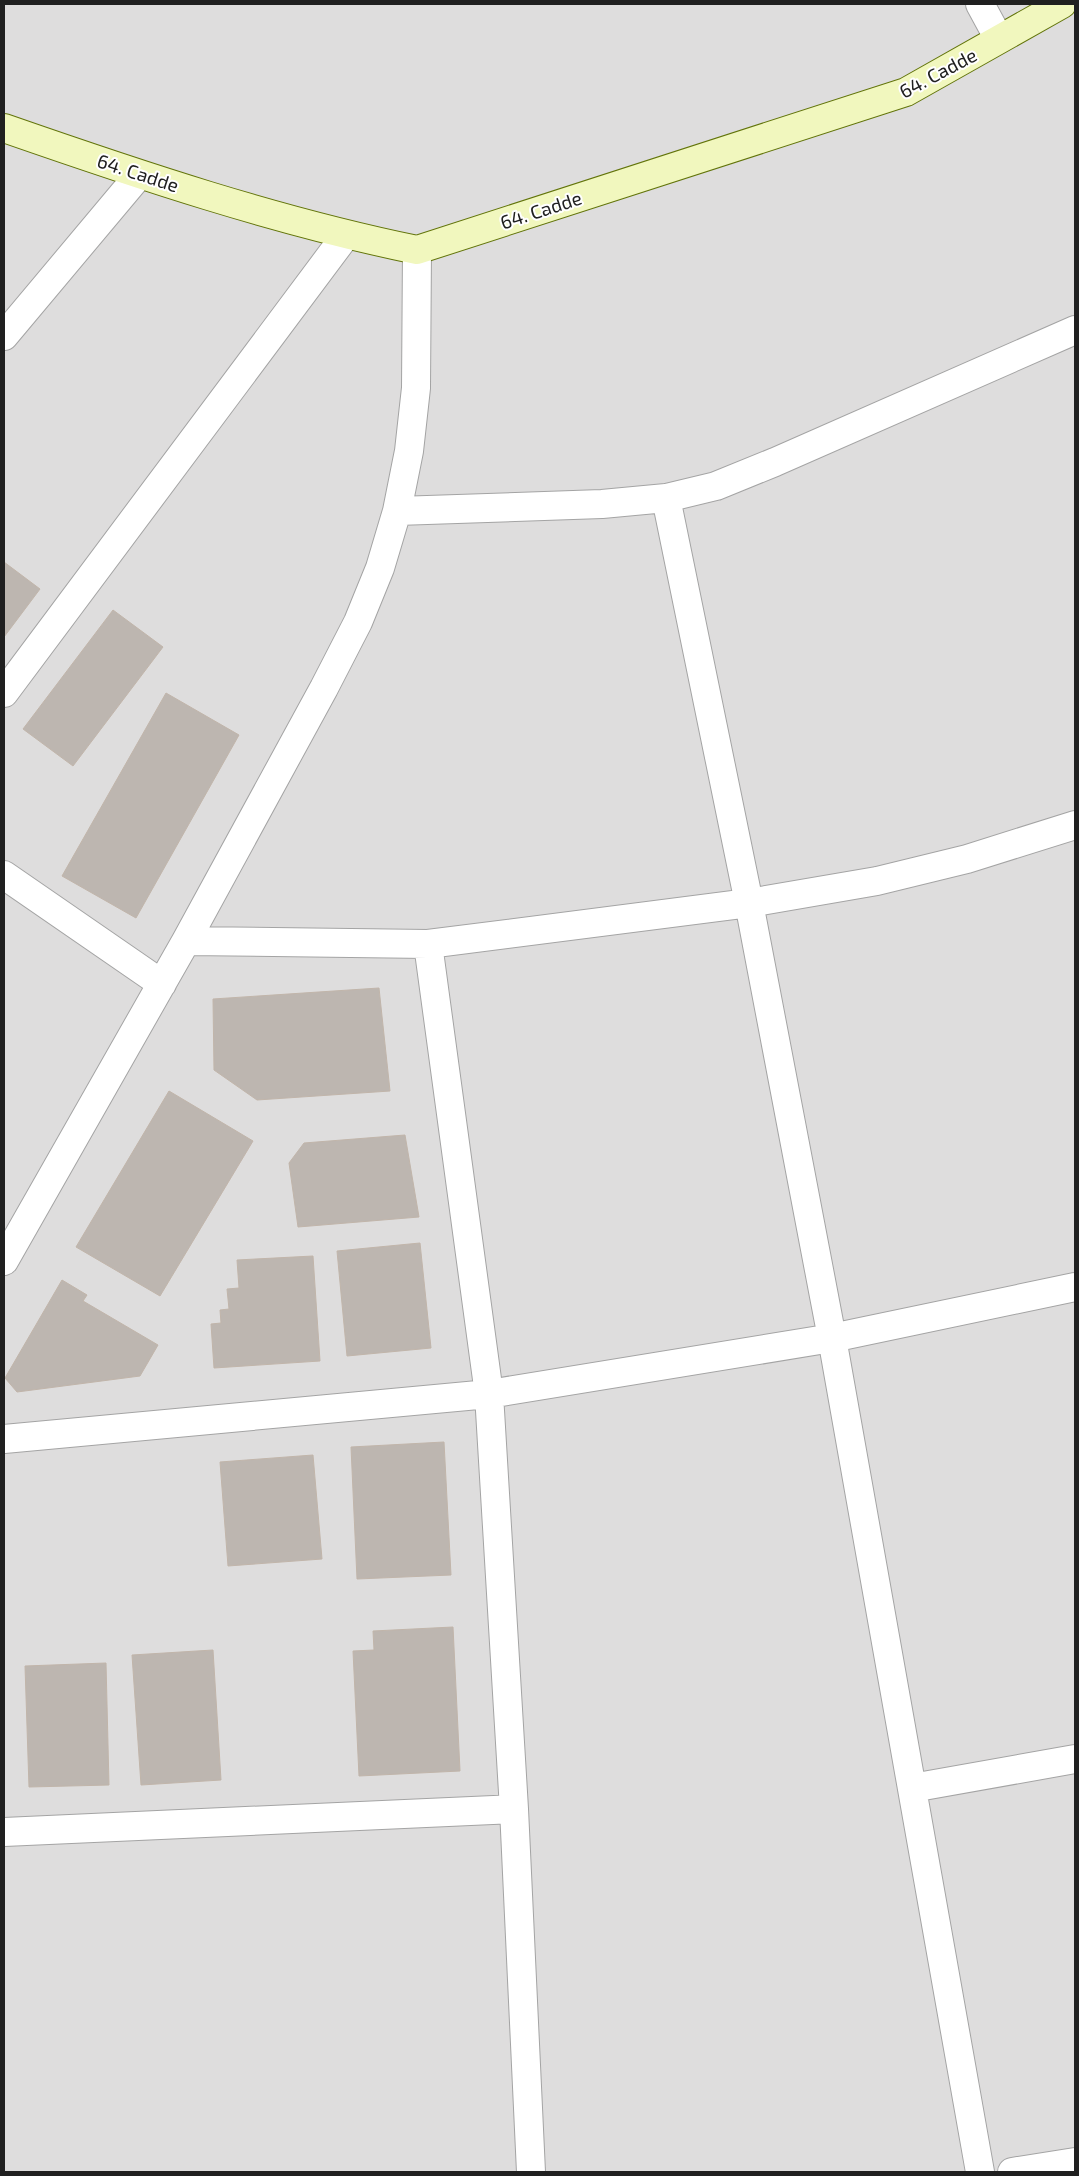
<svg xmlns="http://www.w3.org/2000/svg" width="1079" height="2176" font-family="'Exo 2',sans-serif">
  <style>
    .residential { fill: #dedddd }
    .building { fill: #bdb6b0; stroke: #c1b5aa }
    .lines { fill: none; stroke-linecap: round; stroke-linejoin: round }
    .street-casing { stroke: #a4a4a4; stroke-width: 30 }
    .secondary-casing { stroke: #62740a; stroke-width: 30 }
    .street { stroke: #fff; stroke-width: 28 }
    .secondary { stroke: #f1f7be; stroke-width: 28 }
    .labels { text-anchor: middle; stroke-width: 4; stroke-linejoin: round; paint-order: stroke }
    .street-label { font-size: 19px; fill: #202020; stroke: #fff }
  </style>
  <rect width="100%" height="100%" fill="#f0eee7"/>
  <path class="residential" d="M 4,4 L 1075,4 L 1075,2172 L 4,2172 Z"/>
  <path class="building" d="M 4,562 L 40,589 L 4,637 Z
    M 113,610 L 163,647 L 73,766 L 23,729 Z
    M 166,693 L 239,735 L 136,918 L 62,876 Z
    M 379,988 L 390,1091 L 257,1100 L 214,1070 L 213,999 Z
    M 169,1091 L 253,1141 L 160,1296 L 76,1247 Z
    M 405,1135 L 419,1217 L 298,1227 L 289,1163 L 304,1143 Z
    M 420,1243 L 431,1348 L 347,1356 L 337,1251 Z
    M 313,1256 L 320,1361 L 214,1368 L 211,1324 L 221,1323 L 220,1310 L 229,1309 L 227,1289 L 239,1288 L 237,1260 Z
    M 62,1280 L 87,1295 L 83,1301 L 158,1345 L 140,1376 L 17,1392 L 5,1378 Z
    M 444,1442 L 451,1575 L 357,1579 L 351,1447 Z
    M 313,1455 L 322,1559 L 228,1566 L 220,1462 Z
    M 453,1627 L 460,1771 L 359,1776 L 353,1651 L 374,1650 L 373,1631 Z
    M 213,1650 L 221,1780 L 141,1785 L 132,1655 Z
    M 106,1663 L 109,1785 L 29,1787 L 25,1666 Z"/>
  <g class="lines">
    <defs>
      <path id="street" d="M 980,4 L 999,39
        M 4,336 L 139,175
        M 666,498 L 749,903 L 877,881 L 967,859 L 1075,825
        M 397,511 L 602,504 L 666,498 L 716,486 L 775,462 L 1075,330
        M 4,693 L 346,235
        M 4,875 L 162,984
        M 186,941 L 324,688 L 358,622 L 380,568 L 397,511 L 409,451 L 416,388 L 417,250
        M 428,944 L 489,1394 L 514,1809 L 531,2172
        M 4,1261 L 186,941 L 428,944 L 749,903 L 832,1338 L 980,2172
        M 4,1439 L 489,1394 L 832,1338 L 1075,1287
        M 912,1788 L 1075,1759
        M 4,1832 L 514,1809
        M 1012,2172 L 1075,2162"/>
      <path id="secondary" d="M 4,128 C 139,175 276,221 417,250 L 906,92 L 1062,4"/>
    </defs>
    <use href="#street" class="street-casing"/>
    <use href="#secondary" class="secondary-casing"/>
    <use href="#street" class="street"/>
    <use href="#secondary" class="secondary"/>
  </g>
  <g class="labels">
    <g class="street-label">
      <text transform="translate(938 73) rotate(-28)" y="7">64. Cadde</text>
      <text transform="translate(138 173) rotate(18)" y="7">64. Cadde</text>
      <text transform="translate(541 210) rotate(-18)" y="7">64. Cadde</text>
    </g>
  </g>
  <rect width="1079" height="2176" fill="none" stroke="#202020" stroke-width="10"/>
</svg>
